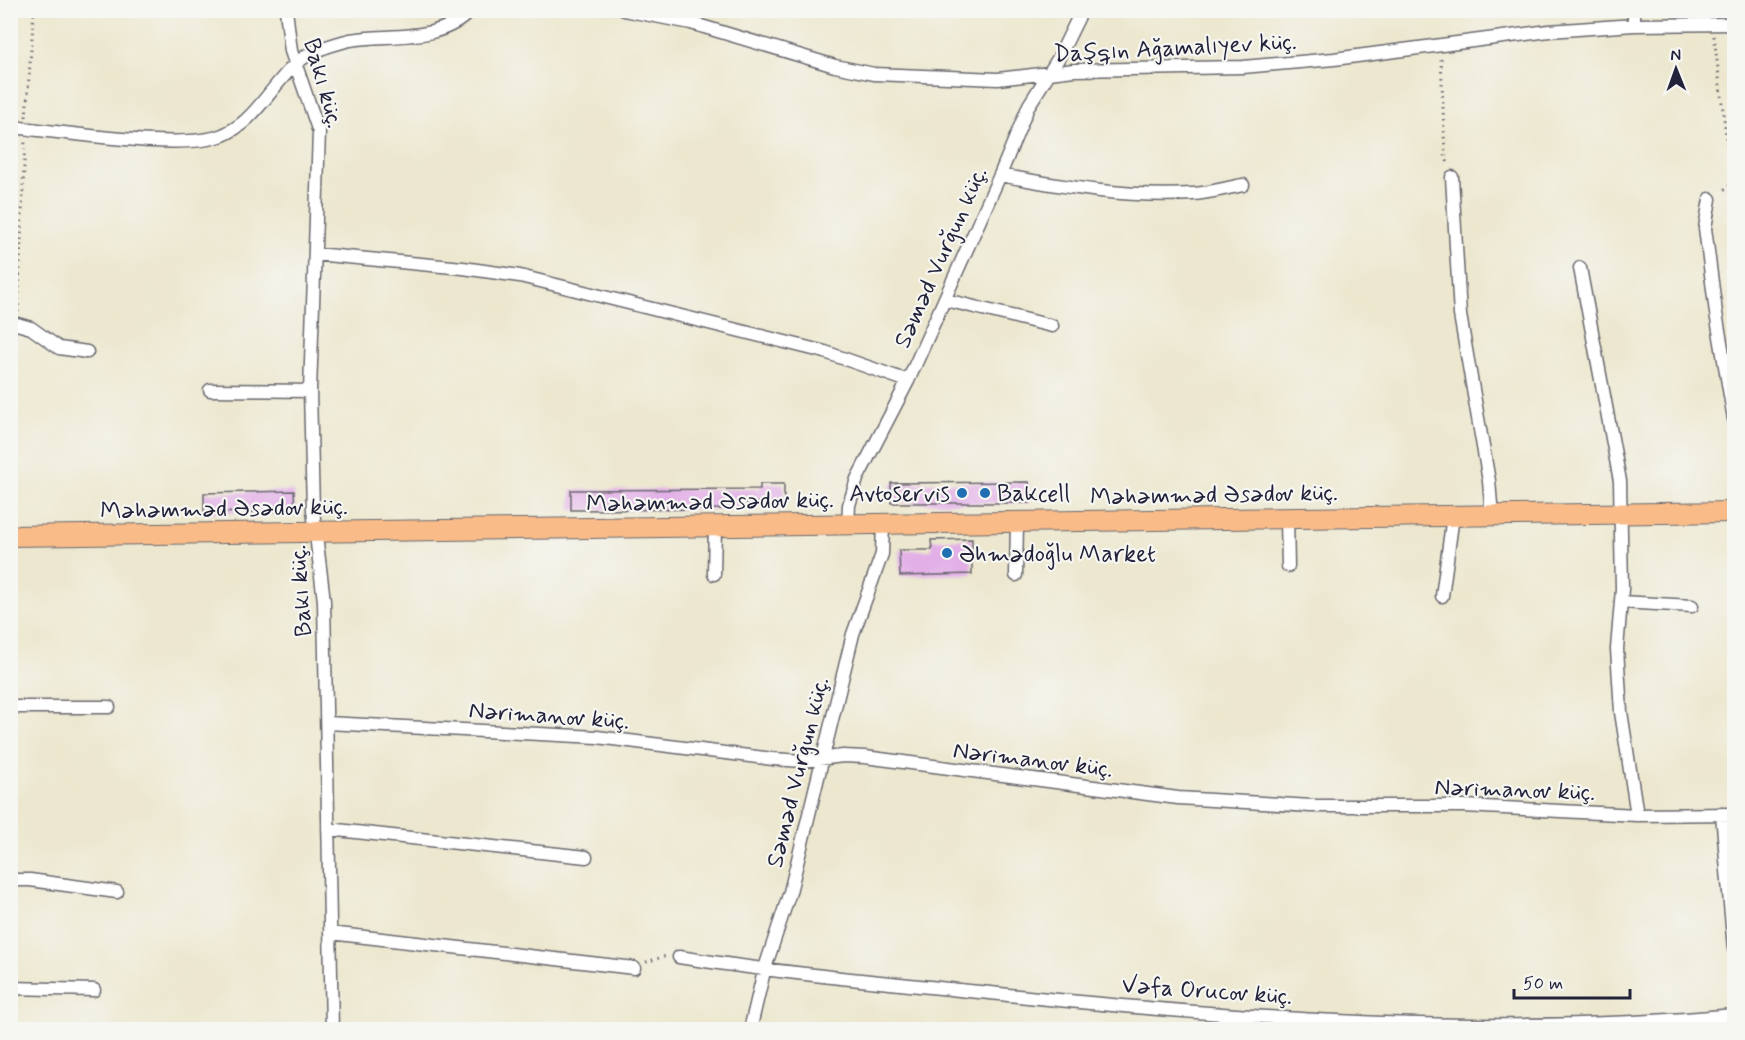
<svg xmlns="http://www.w3.org/2000/svg" width="1745" height="1040" font-family="Mynerve,sans-serif">
  <style>
    .building { fill: #e2afe7 }
    .lines { fill: none; stroke-linecap: round; stroke-linejoin: round }
    .minor-casing { stroke: #69676e; stroke-width: 15 }
    .primary-casing { stroke: #69676e; stroke-width: 22 }
    .path { stroke: #69676e; stroke-width: 3; stroke-dasharray: 1.5 4.5; stroke-linecap: butt }
    .minor { stroke: #fff; stroke-width: 12 }
    .primary { stroke: #f9bc89; stroke-width: 20 }
    .poi-dot { fill: #1f6fb2; stroke: #f6f6f2; stroke-width: 2 }
    .labels { text-anchor: middle; stroke-width: 4.5; stroke-linejoin: round; paint-order: stroke }
    .street-label { font-size: 24px; fill: #22223b; stroke: #f6f6f2 }
    .poi-label { font-size: 24px; fill: #22223b; stroke: #f6f6f2; text-anchor: start }
  </style>
  <rect width="100%" height="100%" fill="#f6f6f2"/>
  <filter id="ink" filterUnits="userSpaceOnUse"><feTurbulence type="fractalNoise" baseFrequency=".0167" numOctaves="2"/><feDisplacementMap in="SourceGraphic" scale="12" xChannelSelector="R" yChannelSelector="G"/><feConvolveMatrix kernelMatrix="1 2 1 2 8 2 1 2 1" color-interpolation-filters="sRGB"/></filter>
  <filter id="wash" filterUnits="userSpaceOnUse"><feTurbulence type="fractalNoise" baseFrequency=".008" numOctaves="4" result="noise"/><feDisplacementMap in="SourceGraphic" scale="24" xChannelSelector="R" yChannelSelector="G"/><feGaussianBlur stdDeviation="1.35" result="paint"/><feColorMatrix in="noise" values="0 0 0 0 0 0 0 0 0 0 0 0 0 0 0 0 0 1.4 0 .05"/><feComposite in="paint" operator="in"/></filter>
  <g filter="url(#wash)">
    <rect width="100%" height="100%" fill="#ece7ce"/>
    <g id="blocks">
      <path class="building" d="M 1029,482 L 1030,503 L 891,503 L 891,483 Z
        M 760,484 L 784,484 L 784,502 L 741,503 L 741,509 L 571,510 L 571,490 L 760,489 Z
        M 294,491 L 295,511 L 204,513 L 204,493 Z
        M 972,539 L 972,574 L 900,576 L 899,550 L 932,550 L 931,540 Z"/>
    </g>
  </g>
  <g filter="url(#ink)">
    <use href="#blocks" fill-opacity="0" stroke="#69676e" stroke-width="1.5"/>
    <g class="lines">
      <defs>
        <path id="minor" d="M 286,10 L 291,51 L 319,132 L 310,391 L 313,510 L 324,601 L 332,1030
          M 624,10 L 691,23 L 835,66 L 874,74 L 998,79 L 1074,70 L 1243,67 L 1334,59 L 1549,31 L 1634,25 L 1734,24
          M 1634,25 L 1634,10
          M 10,127 C 59,131 179,151 220,136 C 229,133 241,125 247,119 C 272,96 289,58 323,48 C 332,45 341,42 350,40 C 390,33 439,44 471,10
          M 1000,175 C 1063,187 1128,198 1193,194 C 1209,193 1226,188 1243,185
          M 1452,177 L 1460,315 L 1489,481 L 1492,516
          M 1710,199 L 1705,228 L 1716,313 L 1734,419
          M 315,254 L 463,268 L 520,276 L 825,352 L 908,381
          M 1580,268 L 1620,481 L 1622,589 L 1617,649 L 1621,712 L 1637,815
          M 946,300 L 1052,326
          M 10,322 L 31,328 L 59,348 L 87,352
          M 210,390 L 310,391
          M 1287,518 L 1288,566
          M 848,525 L 849,505 L 857,479 L 908,381 L 1000,175 L 1029,105 L 1058,59 L 1082,10
          M 714,574 L 715,526
          M 1016,575 L 1017,522
          M 1442,596 L 1453,516
          M 1621,602 L 1692,606
          M 10,707 L 109,707
          M 327,723 L 597,737 L 773,759 L 803,761 L 843,756 L 865,757 L 1178,798 L 1311,806 L 1464,806 L 1637,815 L 1734,814
          M 1722,814 L 1734,949
          M 328,829 L 586,857
          M 10,880 L 30,880 L 117,892
          M 330,933 L 634,968
          M 679,957 C 791,975 905,984 1018,996 C 1255,1020 1496,1037 1734,1015
          M 10,988 L 94,990
          M 750,1030 L 764,971 L 790,892 L 853,634 L 882,554 L 883,524"/>
        <path id="primary" d="M 10,536 L 1734,512"/>
      </defs>
      <use href="#minor" class="minor-casing"/>
      <use href="#primary" class="primary-casing"/>
      <path class="path" d="M 1714,36 L 1731,176 L 1729,187 L 1721,191
        M 1441,59 L 1445,155 L 1449,166
        M 26,117 L 34,10
        M 18,312 L 25,141
        M 646,962 L 666,956"/>
      <use href="#minor" class="minor"/>
      <use href="#primary" class="primary"/>
    </g>
  </g>
  <g class="poi-dot">
    <circle cx="962" cy="493" r="6"/>
    <circle cx="985" cy="493" r="6"/>
    <circle cx="947" cy="553" r="6"/>
  </g>
  <g class="labels">
    <g class="street-label">
      <text transform="translate(1175 47) rotate(-3)" y="8">Daşqın Ağamalıyev küç.</text>
      <text transform="translate(324 83) rotate(74)" y="8">Bakı küç.</text>
      <text transform="translate(940 257) rotate(-66)" y="8">Səməd Vurğun küç.</text>
      <text transform="translate(1214 494) rotate(-1)" y="8">Məhəmməd Əsədov küç.</text>
      <text transform="translate(710 501) rotate(-1)" y="8">Məhəmməd Əsədov küç.</text>
      <text transform="translate(224 508) rotate(-1)" y="8">Məhəmməd Əsədov küç.</text>
      <text transform="translate(300 591) rotate(-94)" y="8">Bakı küç.</text>
      <text transform="translate(549 715) rotate(4)" y="8">Nərimanov küç.</text>
      <text transform="translate(1033 759) rotate(7)" y="8">Nərimanov küç.</text>
      <text transform="translate(797 772) rotate(-76)" y="8">Səməd Vurğun küç.</text>
      <text transform="translate(1515 789) rotate(2)" y="8">Nərimanov küç.</text>
      <text transform="translate(1207 990) rotate(4)" y="8">Vəfa Orucov küç.</text>
    </g>
    <g class="poi-label">
      <text x="950" y="501" text-anchor="end">Avtoservis</text>
      <text x="997" y="501">Bakcell</text>
      <text x="959" y="561">Əhmədoğlu Market</text>
    </g>
  </g>
  <rect width="1745" height="1040" fill="none" stroke="#f6f6f2" stroke-width="36"/>
  <g transform="translate(1676 69) rotate(359)" stroke="#f6f6f2" stroke-width="4.5" paint-order="stroke">
  <path d="M0-4.5L10 22L0 15L-10 22Z" fill="#22223b"/>
  <text y="-9" font-size="16" font-weight="bold" text-anchor="middle" fill="#22223b">N</text>
  </g>
  <path d="M1514 989v9h116v-9" fill="none" stroke="#22223b" stroke-width="3"/>
  <text x="1523" y="989" font-size="18" fill="#22223b" stroke="#f6f6f2" stroke-width="4.5" paint-order="stroke">50 m</text>
</svg>
